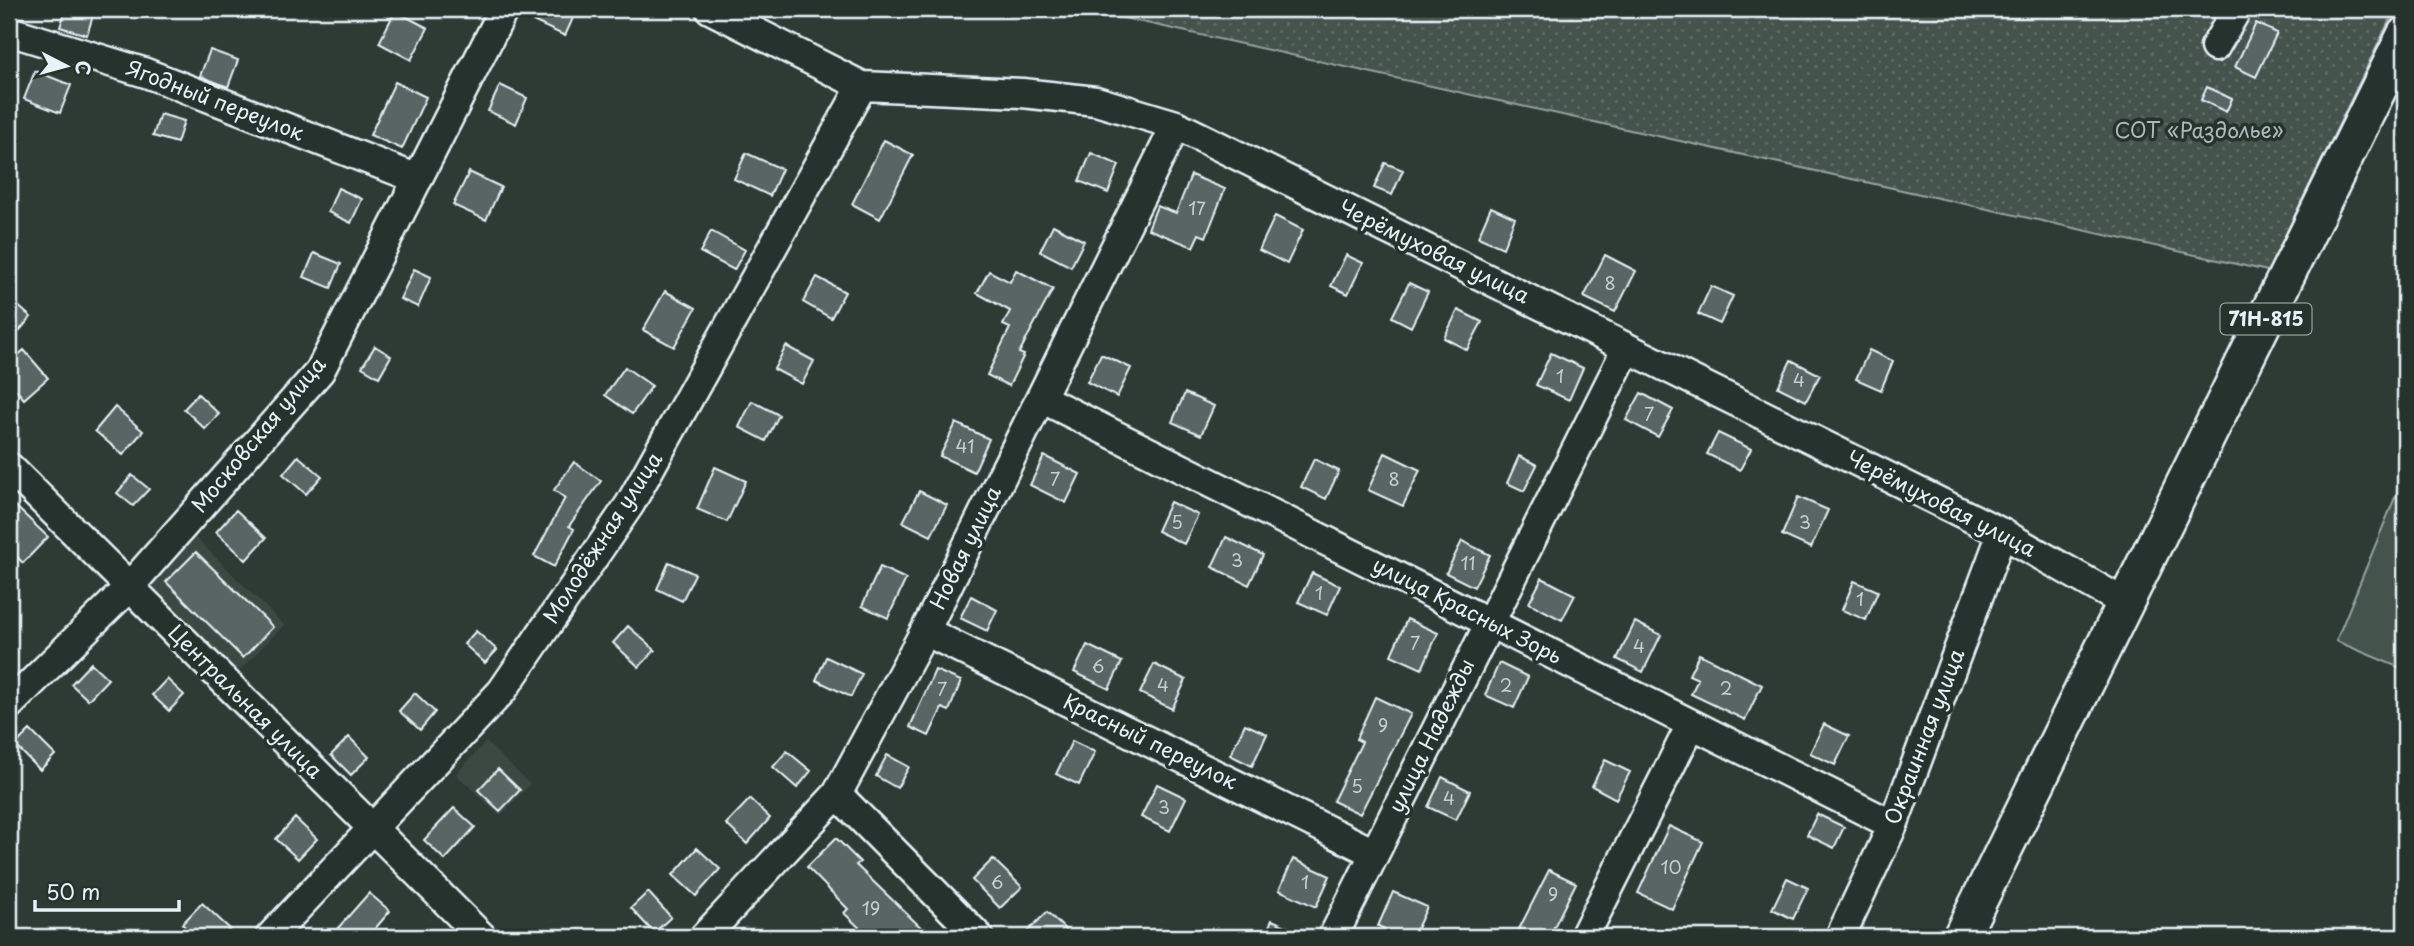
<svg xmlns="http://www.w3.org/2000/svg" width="2414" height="946" font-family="'Playpen Sans',sans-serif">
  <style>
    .built { fill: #3b4843 }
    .garden { fill: url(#garden-dots); stroke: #96a2a3; stroke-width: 2 }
    .pitch { fill: #45524e; stroke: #96a2a3; stroke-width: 2 }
    .building { fill: #596563; stroke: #e8f1f8; stroke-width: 2 }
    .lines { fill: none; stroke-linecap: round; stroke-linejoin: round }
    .minor-casing { stroke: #e8f1f8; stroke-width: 33 }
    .major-casing { stroke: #e8f1f8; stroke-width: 40 }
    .minor { stroke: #26332d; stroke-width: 28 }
    .major { stroke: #26332d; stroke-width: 35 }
    .labels { text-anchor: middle; stroke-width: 7; stroke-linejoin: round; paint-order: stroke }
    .number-label { font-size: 18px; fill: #c4ced3 }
    .shield { fill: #26332d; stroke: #aeb8bb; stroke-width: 2 }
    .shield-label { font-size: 19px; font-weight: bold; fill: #e8f1f8 }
    .street-label { font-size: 21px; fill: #e8f1f8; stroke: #26332d }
    .park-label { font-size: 21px; fill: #afb9bc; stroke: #26332d }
  </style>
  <defs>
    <pattern id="garden-dots" width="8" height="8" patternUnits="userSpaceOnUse" patternTransform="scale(1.75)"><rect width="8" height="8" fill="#45524e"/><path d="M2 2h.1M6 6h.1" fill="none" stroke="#606b68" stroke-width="1.8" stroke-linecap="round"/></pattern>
  </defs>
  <rect width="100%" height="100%" fill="#2e3b35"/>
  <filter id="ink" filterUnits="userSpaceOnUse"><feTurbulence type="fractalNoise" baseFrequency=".0143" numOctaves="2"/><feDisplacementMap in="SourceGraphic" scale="14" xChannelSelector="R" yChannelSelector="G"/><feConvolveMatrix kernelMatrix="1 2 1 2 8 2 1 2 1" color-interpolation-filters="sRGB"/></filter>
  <g filter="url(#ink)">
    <path class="built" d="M 194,536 L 284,625 L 238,672 L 147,583 Z
      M 486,742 L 530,784 L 500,816 L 456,774 Z"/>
    <path class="garden" d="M 1083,9 L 2395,9 L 2268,271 Z"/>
    <path class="pitch" d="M 2405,473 L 2405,670 L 2336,641 Z"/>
    <path class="building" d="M 66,9 L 95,9 L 87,35 L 60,27 Z
      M 539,9 L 577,9 L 565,36 L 533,21 Z
      M 395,11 L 428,28 L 411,60 L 379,43 Z
      M 2256,23 L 2277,33 L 2256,77 L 2235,67 Z
      M 210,50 L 238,60 L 228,87 L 200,76 Z
      M 35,71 L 71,85 L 60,113 L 24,99 Z
      M 395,82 L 426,97 L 402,149 L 370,135 Z
      M 500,85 L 527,98 L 516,124 L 488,111 Z
      M 2207,87 L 2232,99 L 2226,112 L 2201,100 Z
      M 160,114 L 184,121 L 177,143 L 153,136 Z
      M 884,140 L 913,155 L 880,219 L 852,204 Z
      M 746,153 L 782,169 L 770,196 L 734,179 Z
      M 1091,153 L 1119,165 L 1108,193 L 1079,181 Z
      M 1385,163 L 1403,170 L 1392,195 L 1374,188 Z
      M 469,172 L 501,187 L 486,220 L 453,205 Z
      M 1191,175 L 1225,189 L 1206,237 L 1199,234 L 1193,247 L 1148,229 L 1157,206 L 1176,213 Z
      M 338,188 L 362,199 L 351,223 L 328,212 Z
      M 1491,207 L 1515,218 L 1503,248 L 1478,237 Z
      M 1275,216 L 1303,230 L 1287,264 L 1259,250 Z
      M 1053,225 L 1084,241 L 1071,267 L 1040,251 Z
      M 711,231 L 745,250 L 734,270 L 700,252 Z
      M 314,253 L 341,264 L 331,288 L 304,277 Z
      M 1346,255 L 1363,263 L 1348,294 L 1331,286 Z
      M 1605,255 L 1636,271 L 1615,312 L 1584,297 Z
      M 414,269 L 431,277 L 418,307 L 400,299 Z
      M 1016,270 L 1053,289 L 1019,353 L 1024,355 L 1009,386 L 987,375 L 1010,328 L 1003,325 L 1010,311 L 977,293 L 989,271 L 1010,282 Z
      M 817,277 L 845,292 L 831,318 L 803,302 Z
      M 1409,283 L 1428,292 L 1411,327 L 1392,317 Z
      M 1711,286 L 1733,296 L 1720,324 L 1698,314 Z
      M 665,291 L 696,308 L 674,347 L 643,330 Z
      M 9,298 L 31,317 L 9,343 Z
      M 1458,310 L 1482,322 L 1467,350 L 1444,338 Z
      M 375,346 L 391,356 L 379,377 L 362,367 Z
      M 786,346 L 814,361 L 802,384 L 774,369 Z
      M 24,350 L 48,378 L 24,399 L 9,382 L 9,363 Z
      M 1869,350 L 1893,361 L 1881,390 L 1856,379 Z
      M 1551,353 L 1583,368 L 1569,400 L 1536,385 Z
      M 1101,354 L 1131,368 L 1117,397 L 1087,382 Z
      M 1791,360 L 1820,375 L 1806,401 L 1778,387 Z
      M 625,367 L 652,386 L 632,414 L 605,395 Z
      M 1185,393 L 1214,406 L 1201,435 L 1172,422 Z
      M 1641,393 L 1673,410 L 1658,437 L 1626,420 Z
      M 198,394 L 219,414 L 205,429 L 184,409 Z
      M 752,401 L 779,415 L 766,441 L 739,427 Z
      M 115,407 L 143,431 L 123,455 L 95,431 Z
      M 956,423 L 989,439 L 974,472 L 940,456 Z
      M 1718,433 L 1751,449 L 1740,470 L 1707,454 Z
      M 1385,453 L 1420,470 L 1403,506 L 1368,490 Z
      M 298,456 L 322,476 L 306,494 L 283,474 Z
      M 1044,456 L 1080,474 L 1066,503 L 1030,485 Z
      M 1519,456 L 1537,465 L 1524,491 L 1507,483 Z
      M 1314,459 L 1339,471 L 1326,499 L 1301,487 Z
      M 574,462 L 601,481 L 569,526 L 574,529 L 554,567 L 534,556 L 565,498 L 554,490 Z
      M 715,467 L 746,481 L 727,522 L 697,509 Z
      M 132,475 L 149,489 L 133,506 L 117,493 Z
      M 919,491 L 947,505 L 931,536 L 903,522 Z
      M 1798,497 L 1828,510 L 1811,548 L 1782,535 Z
      M 9,500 L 48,537 L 23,563 L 9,549 Z
      M 1170,502 L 1198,515 L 1184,544 L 1157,531 Z
      M 236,510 L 266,538 L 246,560 L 216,532 Z
      M 1226,537 L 1263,555 L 1249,585 L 1212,567 Z
      M 1462,541 L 1490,555 L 1474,587 L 1446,573 Z
      M 196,552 L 273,627 L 243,658 L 166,582 Z
      M 669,562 L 695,574 L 682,601 L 657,589 Z
      M 880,567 L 906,579 L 888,618 L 862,606 Z
      M 1312,573 L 1340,586 L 1327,615 L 1298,602 Z
      M 1542,578 L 1575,595 L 1562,620 L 1529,603 Z
      M 1854,581 L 1878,591 L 1866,620 L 1842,610 Z
      M 971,596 L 997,610 L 987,631 L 960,618 Z
      M 1407,619 L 1438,633 L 1422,669 L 1391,655 Z
      M 1635,622 L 1661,635 L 1643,672 L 1617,659 Z
      M 628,626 L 655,650 L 639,667 L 613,643 Z
      M 476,631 L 497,650 L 485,663 L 464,644 Z
      M 1087,645 L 1122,662 L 1109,689 L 1074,672 Z
      M 1699,654 L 1762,685 L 1745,720 L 1691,694 L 1698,679 L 1689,675 Z
      M 826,657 L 862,674 L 851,697 L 816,680 Z
      M 91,663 L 108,679 L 88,700 L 71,684 Z
      M 1499,663 L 1528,677 L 1514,708 L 1485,695 Z
      M 1154,664 L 1186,680 L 1172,709 L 1140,693 Z
      M 935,670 L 961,681 L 949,711 L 942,708 L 929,736 L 910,727 Z
      M 167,679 L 184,695 L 169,711 L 152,695 Z
      M 415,693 L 435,712 L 420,730 L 399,711 Z
      M 1375,697 L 1411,714 L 1360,814 L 1333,801 L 1362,742 L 1356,739 Z
      M 1245,724 L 1267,734 L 1252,766 L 1230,755 Z
      M 1824,724 L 1849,736 L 1835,765 L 1810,753 Z
      M 30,730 L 55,755 L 40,770 L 15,745 Z
      M 349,737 L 369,757 L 351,775 L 331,755 Z
      M 1072,741 L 1095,752 L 1079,785 L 1056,774 Z
      M 787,751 L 811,771 L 797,788 L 773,767 Z
      M 887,755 L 909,767 L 897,788 L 876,776 Z
      M 1605,760 L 1630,772 L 1616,799 L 1592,786 Z
      M 498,769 L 520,790 L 500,811 L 478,790 Z
      M 1442,777 L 1470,791 L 1456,820 L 1428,807 Z
      M 1157,784 L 1186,798 L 1170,831 L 1141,817 Z
      M 750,799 L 770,818 L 747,844 L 726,824 Z
      M 454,808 L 475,827 L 445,860 L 424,840 Z
      M 1817,814 L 1844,827 L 1834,848 L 1807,835 Z
      M 295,818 L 317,839 L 298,859 L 276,839 Z
      M 1669,826 L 1703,842 L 1672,909 L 1638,893 Z
      M 836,838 L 860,862 L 856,865 L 931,937 L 869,937 L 844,913 L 848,909 L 807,867 Z
      M 697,848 L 720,869 L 696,896 L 673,875 Z
      M 993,859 L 1022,887 L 1000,908 L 972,880 Z
      M 1293,859 L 1330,876 L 1316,907 L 1279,890 Z
      M 1549,870 L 1576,883 L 1549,937 L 1515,937 Z
      M 1787,878 L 1808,888 L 1793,919 L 1772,909 Z
      M 648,892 L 671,917 L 654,933 L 631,908 Z
      M 1393,892 L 1427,907 L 1413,937 L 1403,937 L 1378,926 Z
      M 369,893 L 390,911 L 368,937 L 330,937 Z
      M 202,903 L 230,929 L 222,937 L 195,937 L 182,924 Z
      M 1047,912 L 1073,937 L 1022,937 Z
      M 1272,920 L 1310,937 L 1264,937 Z"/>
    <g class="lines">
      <defs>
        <path id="minor" d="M 710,9 L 862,86 L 1022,93 L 1096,101 L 1176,125 L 2002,533 L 2125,603
          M 9,31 L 146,73 L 418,179
          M 2215,47 L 2237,9
          M 1041,398 L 1893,825
          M 9,467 L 482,937
          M 925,631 L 1374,853
          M 9,705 L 129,587 L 320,371 L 504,9
          M 837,794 L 979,937
          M 270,937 L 502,691 L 630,504 L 862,86
          M 704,937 L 837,794 L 925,631 L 1176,125
          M 1333,937 L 1627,348
          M 1584,937 L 1691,725
          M 1840,937 L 1893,825 L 2002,533"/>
        <path id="major" d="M 1961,937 L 2405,35"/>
      </defs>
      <use href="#minor" class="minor-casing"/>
      <use href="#major" class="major-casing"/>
      <use href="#minor" class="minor"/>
      <use href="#major" class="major"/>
    </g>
  </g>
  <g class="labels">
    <g class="number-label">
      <text x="1197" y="215">17</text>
      <text x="1610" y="290">8</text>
      <text x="1560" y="383">1</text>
      <text x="1799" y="387">4</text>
      <text x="1649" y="421">7</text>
      <text x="965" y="453">41</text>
      <text x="1055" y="486">7</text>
      <text x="1394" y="486">8</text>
      <text x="1177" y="529">5</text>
      <text x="1805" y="529">3</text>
      <text x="1237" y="567">3</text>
      <text x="1468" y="570">11</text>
      <text x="1319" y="600">1</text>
      <text x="1860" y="606">1</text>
      <text x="1415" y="650">7</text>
      <text x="1639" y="653">4</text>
      <text x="1098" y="673">6</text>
      <text x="1163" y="692">4</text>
      <text x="1506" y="692">2</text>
      <text x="1726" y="695">2</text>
      <text x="942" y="696">7</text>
      <text x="1383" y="732">9</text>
      <text x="1357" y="793">5</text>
      <text x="1449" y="805">4</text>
      <text x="1164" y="814">3</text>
      <text x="1671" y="874">10</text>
      <text x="997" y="889">6</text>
      <text x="1305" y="889">1</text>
      <text x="1553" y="901">9</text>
      <text x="871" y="915">19</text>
    </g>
    <rect class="shield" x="2220.5" y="303.5" width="91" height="31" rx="5"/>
    <g class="shield-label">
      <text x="2266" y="326">71Н-815</text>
    </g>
    <g class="street-label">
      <text transform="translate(215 101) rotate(21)" y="7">Ягодный переулок</text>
      <text transform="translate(1434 252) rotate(26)" y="7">Черёмуховая улица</text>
      <text transform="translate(259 435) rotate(-50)" y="7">Московская улица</text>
      <text transform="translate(1941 504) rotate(27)" y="7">Черёмуховая улица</text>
      <text transform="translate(603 538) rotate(-57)" y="7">Молодёжная улица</text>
      <text transform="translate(966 548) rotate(-64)" y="7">Новая улица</text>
      <text transform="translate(1467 611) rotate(27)" y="7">улица Красных Зорь</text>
      <text transform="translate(245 702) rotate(45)" y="7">Центральная улица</text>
      <text transform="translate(1432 736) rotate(-64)" y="7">улица Надежды</text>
      <text transform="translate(1925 737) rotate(-69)" y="7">Окраинная улица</text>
      <text transform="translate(1150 742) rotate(26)" y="7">Красный переулок</text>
    </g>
    <g class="park-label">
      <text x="2199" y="138">СОТ «Раздолье»</text>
    </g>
  </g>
  <rect width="2414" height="946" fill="none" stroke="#26332d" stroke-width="35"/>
  <rect x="18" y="18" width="2379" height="911" fill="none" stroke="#e8f1f8" stroke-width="2.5" filter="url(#ink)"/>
  <g transform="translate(66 66) rotate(96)" stroke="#26332d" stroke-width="5" paint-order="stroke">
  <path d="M0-5L12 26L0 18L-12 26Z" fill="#e8f1f8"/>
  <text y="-10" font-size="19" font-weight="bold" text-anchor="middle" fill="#e8f1f8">С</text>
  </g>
  <path d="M35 900v10h144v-10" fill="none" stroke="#e8f1f8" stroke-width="3.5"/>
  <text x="46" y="900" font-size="21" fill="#e8f1f8" stroke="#26332d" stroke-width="5" paint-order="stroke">50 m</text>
</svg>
